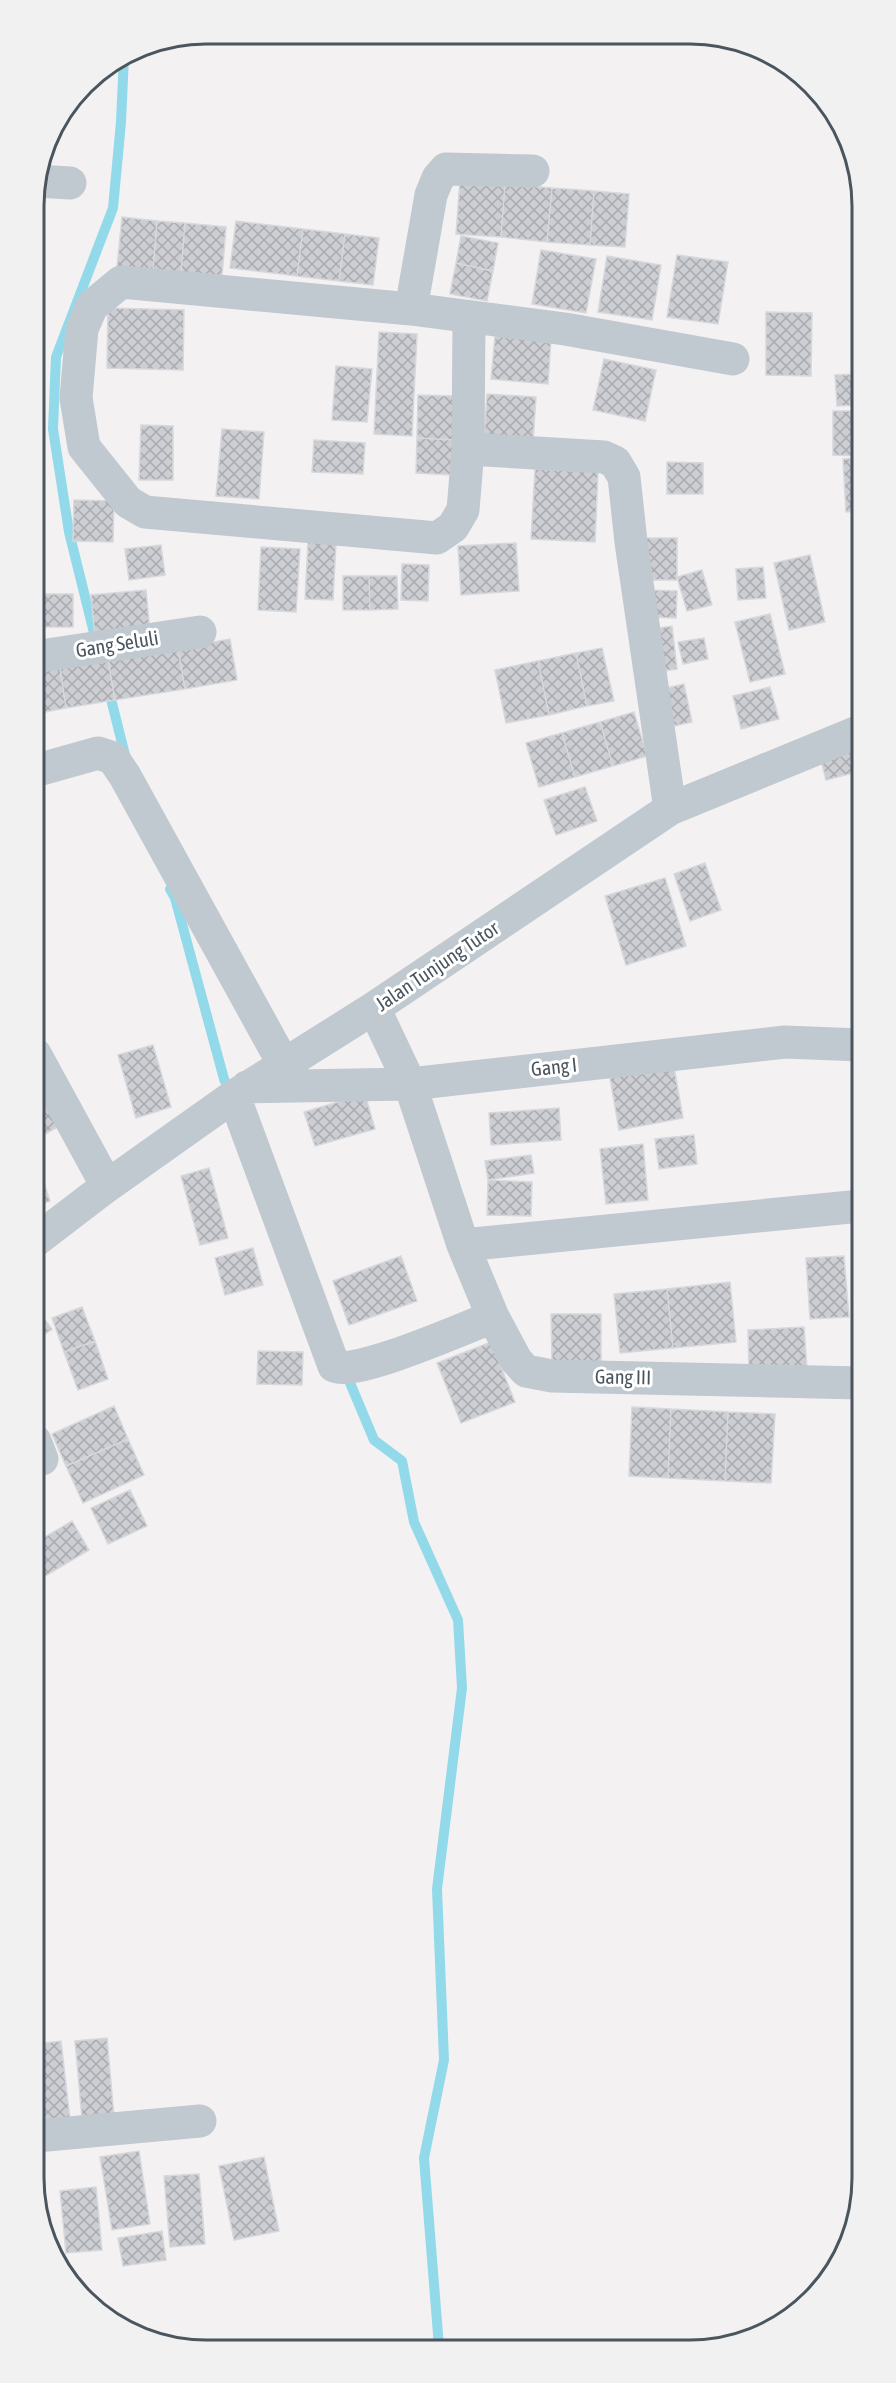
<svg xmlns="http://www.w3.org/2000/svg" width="896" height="2383" font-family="'Asap Condensed',sans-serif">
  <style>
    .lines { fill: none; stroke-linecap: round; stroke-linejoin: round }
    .stream { stroke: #92dae9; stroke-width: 10 }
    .building { fill: url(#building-cross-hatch); stroke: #d6d8dc; stroke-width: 1.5 }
    .minor { stroke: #c0c9cf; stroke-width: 33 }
    .labels { text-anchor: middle; stroke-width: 6; stroke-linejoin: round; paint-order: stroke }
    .street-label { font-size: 20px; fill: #4a555e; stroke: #fff }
    .rim { fill: none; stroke: #4a555e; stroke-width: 3 }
  </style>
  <defs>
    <pattern id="building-cross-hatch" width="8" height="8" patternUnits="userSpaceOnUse" patternTransform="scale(1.5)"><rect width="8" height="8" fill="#ccced3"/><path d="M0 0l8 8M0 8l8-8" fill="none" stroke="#a8aaae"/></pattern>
  </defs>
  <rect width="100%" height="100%" fill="#f4f1f2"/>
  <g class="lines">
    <path class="stream" d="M 97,645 L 69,532 L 53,429 L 56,357 L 113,208 L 121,122 L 124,56
      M 108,687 L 126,759
      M 170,889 L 175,898 L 224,1079 L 230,1093
      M 345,1371 L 374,1440 L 402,1461 L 414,1522 L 458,1620 L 462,1688 L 437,1889 L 444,2060 L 424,2158 L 439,2347"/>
  </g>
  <path class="building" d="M 460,180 L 505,184 L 501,237 L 456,234 Z
    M 505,184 L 552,188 L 547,242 L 501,237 Z
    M 552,188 L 594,191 L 590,245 L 547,242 Z
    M 594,191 L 629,194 L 625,247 L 590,245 Z
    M 122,217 L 157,221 L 153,270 L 117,267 Z
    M 157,221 L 185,223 L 181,272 L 153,270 Z
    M 236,221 L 303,229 L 297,276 L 230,268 Z
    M 185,223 L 226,227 L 222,276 L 181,272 Z
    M 303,229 L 345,234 L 339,281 L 297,276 Z
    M 345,234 L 379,238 L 373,285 L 339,281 Z
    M 461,236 L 498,243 L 493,271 L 456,263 Z
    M 541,250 L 596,259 L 586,313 L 532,304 Z
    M 677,255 L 728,262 L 718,324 L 667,317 Z
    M 607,256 L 661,265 L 652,320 L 598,312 Z
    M 456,263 L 493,271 L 487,301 L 450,294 Z
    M 108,308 L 184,310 L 183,370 L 107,368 Z
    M 766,312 L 812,313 L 811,376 L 766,375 Z
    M 379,332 L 417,334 L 412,436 L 374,434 Z
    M 495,336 L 551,340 L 548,384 L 491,379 Z
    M 604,359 L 656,370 L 645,421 L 593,410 Z
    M 336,366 L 372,369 L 367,422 L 332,420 Z
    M 860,374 L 860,405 L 837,406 L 835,375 Z
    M 487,394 L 536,397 L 533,442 L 484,439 Z
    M 418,395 L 457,396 L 455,440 L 417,438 Z
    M 833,411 L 860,411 L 860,456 L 833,455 Z
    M 141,425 L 173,426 L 173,480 L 139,480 Z
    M 222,429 L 264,432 L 259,499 L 216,496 Z
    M 417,438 L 455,440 L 454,475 L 416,473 Z
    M 314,440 L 365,443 L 363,474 L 312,472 Z
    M 860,458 L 860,511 L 846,512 L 843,459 Z
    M 667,462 L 703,463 L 703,494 L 667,494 Z
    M 535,469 L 598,472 L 595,542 L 531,539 Z
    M 74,500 L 114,501 L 113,542 L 73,541 Z
    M 643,538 L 677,538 L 677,580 L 643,580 Z
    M 308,541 L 336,543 L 333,600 L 305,599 Z
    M 516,543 L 519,591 L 461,595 L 458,546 Z
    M 161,545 L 165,575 L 129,580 L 125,549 Z
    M 261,547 L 300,549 L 296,612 L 258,610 Z
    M 810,555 L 825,622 L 789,630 L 774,563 Z
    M 402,564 L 429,565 L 428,601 L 401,600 Z
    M 763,567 L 766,598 L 738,600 L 736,569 Z
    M 702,570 L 712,605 L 687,611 L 677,577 Z
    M 343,576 L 369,576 L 370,610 L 343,610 Z
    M 369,576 L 397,576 L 398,609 L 370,610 Z
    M 146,590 L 150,631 L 95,637 L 91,595 Z
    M 646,590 L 677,591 L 676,618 L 645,617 Z
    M 34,594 L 73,594 L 73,627 L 34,627 Z
    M 770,614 L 785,674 L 750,682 L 735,622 Z
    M 672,626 L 677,669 L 657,672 L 652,629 Z
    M 704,638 L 708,659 L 683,664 L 678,642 Z
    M 230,639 L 237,680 L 185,689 L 178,648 Z
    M 178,648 L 185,689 L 115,700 L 108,660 Z
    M 602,648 L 614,701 L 587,706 L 576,653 Z
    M 576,653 L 587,706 L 549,715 L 538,661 Z
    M 108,660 L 115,700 L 66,708 L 60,668 Z
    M 538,661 L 549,715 L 506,723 L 495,670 Z
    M 60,668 L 66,708 L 34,714 L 34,673 Z
    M 684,684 L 692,722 L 674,726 L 666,688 Z
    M 770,687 L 779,719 L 741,729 L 733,696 Z
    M 634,712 L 647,756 L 613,766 L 600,722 Z
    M 600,722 L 613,766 L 575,777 L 562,733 Z
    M 562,733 L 575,777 L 539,787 L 526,743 Z
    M 860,742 L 861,771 L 826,780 L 819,753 Z
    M 585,787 L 597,821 L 556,835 L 544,800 Z
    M 705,863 L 721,910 L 690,921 L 674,874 Z
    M 665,878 L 686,946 L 626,965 L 605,896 Z
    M 153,1045 L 171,1107 L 136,1118 L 118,1055 Z
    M 674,1067 L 683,1118 L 619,1130 L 610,1078 Z
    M 35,1081 L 61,1125 L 35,1140 Z
    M 365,1094 L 375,1129 L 315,1146 L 304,1112 Z
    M 559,1108 L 561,1140 L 491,1145 L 489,1113 Z
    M 694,1135 L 697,1164 L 659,1169 L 655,1139 Z
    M 643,1144 L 648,1200 L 606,1204 L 600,1149 Z
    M 35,1155 L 50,1201 L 35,1206 Z
    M 531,1155 L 534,1173 L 488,1180 L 485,1161 Z
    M 209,1168 L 228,1238 L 200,1245 L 181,1176 Z
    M 488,1180 L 532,1182 L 531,1216 L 487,1215 Z
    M 253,1248 L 263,1285 L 225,1295 L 215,1258 Z
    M 401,1256 L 417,1301 L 349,1325 L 333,1281 Z
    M 844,1256 L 849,1317 L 810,1319 L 806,1258 Z
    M 730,1282 L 736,1342 L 673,1348 L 667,1289 Z
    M 667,1289 L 673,1348 L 620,1353 L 614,1294 Z
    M 35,1307 L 52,1329 L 38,1339 L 35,1336 Z
    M 82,1307 L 95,1341 L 64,1352 L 52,1318 Z
    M 551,1314 L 601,1314 L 601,1363 L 552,1362 Z
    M 804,1327 L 807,1369 L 749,1372 L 748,1330 Z
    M 95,1341 L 108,1379 L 78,1390 L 64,1352 Z
    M 491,1342 L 515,1402 L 461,1423 L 437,1363 Z
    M 258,1351 L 303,1352 L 302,1385 L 257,1384 Z
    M 114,1406 L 128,1439 L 66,1466 L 52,1434 Z
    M 632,1407 L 671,1409 L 668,1478 L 629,1476 Z
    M 671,1409 L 728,1412 L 725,1481 L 668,1478 Z
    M 728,1412 L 775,1414 L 771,1483 L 725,1481 Z
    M 128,1439 L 144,1475 L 83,1503 L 66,1466 Z
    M 130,1490 L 147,1526 L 108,1544 L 91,1508 Z
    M 72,1521 L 89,1550 L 42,1578 L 35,1567 L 35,1543 Z
    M 107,2038 L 114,2116 L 82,2119 L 75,2041 Z
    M 61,2041 L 70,2119 L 39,2123 L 36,2102 L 36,2044 Z
    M 139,2151 L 150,2224 L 112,2230 L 100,2157 Z
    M 264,2157 L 279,2231 L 234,2240 L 219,2166 Z
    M 199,2174 L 205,2244 L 170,2247 L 164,2176 Z
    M 96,2187 L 102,2250 L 66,2253 L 60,2191 Z
    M 162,2231 L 166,2260 L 123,2266 L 118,2238 Z"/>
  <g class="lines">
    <path class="minor" d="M 37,181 L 70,183
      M 411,309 L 431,195 L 438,178 L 446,169 L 533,171
      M 468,449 L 469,317
      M 34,657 L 200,632
      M 34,771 L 98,753 L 113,758 L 125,776 L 283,1063
      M 670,809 L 631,542 L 624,477 L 615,462 L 604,457 L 468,449 L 463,510 L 453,527 L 437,538 L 145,512 L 128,502 L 84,447 L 76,398 L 82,329 L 92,306 L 121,282 L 411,309 L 565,329 L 733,359
      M 374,1008 L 410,1084 L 463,1245 L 493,1317 L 516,1360 L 526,1371 L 552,1376 L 861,1383
      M 35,1054 L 107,1186
      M 247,1087 L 410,1084 L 785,1042 L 861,1045
      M 234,1096 L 334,1366 C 355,1377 466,1327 493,1317
      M 35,1241 L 107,1186 L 234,1096 L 374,1008 L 670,809 L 860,731
      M 463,1245 L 861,1206
      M 35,1441 L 42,1459
      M 36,2136 L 200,2121"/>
  </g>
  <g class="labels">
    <g class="street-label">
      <text transform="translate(117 644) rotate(-9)" y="7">Gang Seluli</text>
      <text transform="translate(437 966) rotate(-34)" y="7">Jalan Tunjung Tutor</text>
      <text transform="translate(554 1067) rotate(-6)" y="7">Gang I</text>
      <text transform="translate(623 1377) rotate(1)" y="7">Gang III</text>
    </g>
  </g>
  <path d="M0 0H896V2383H0ZM206 44H690A162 162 0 0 1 852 206V2178A162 162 0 0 1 690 2340H206A162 162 0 0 1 44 2178V206A162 162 0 0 1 206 44Z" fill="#f1f1f2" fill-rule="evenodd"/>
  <path class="rim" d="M206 44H690A162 162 0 0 1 852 206V2178A162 162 0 0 1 690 2340H206A162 162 0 0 1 44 2178V206A162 162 0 0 1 206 44Z"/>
</svg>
